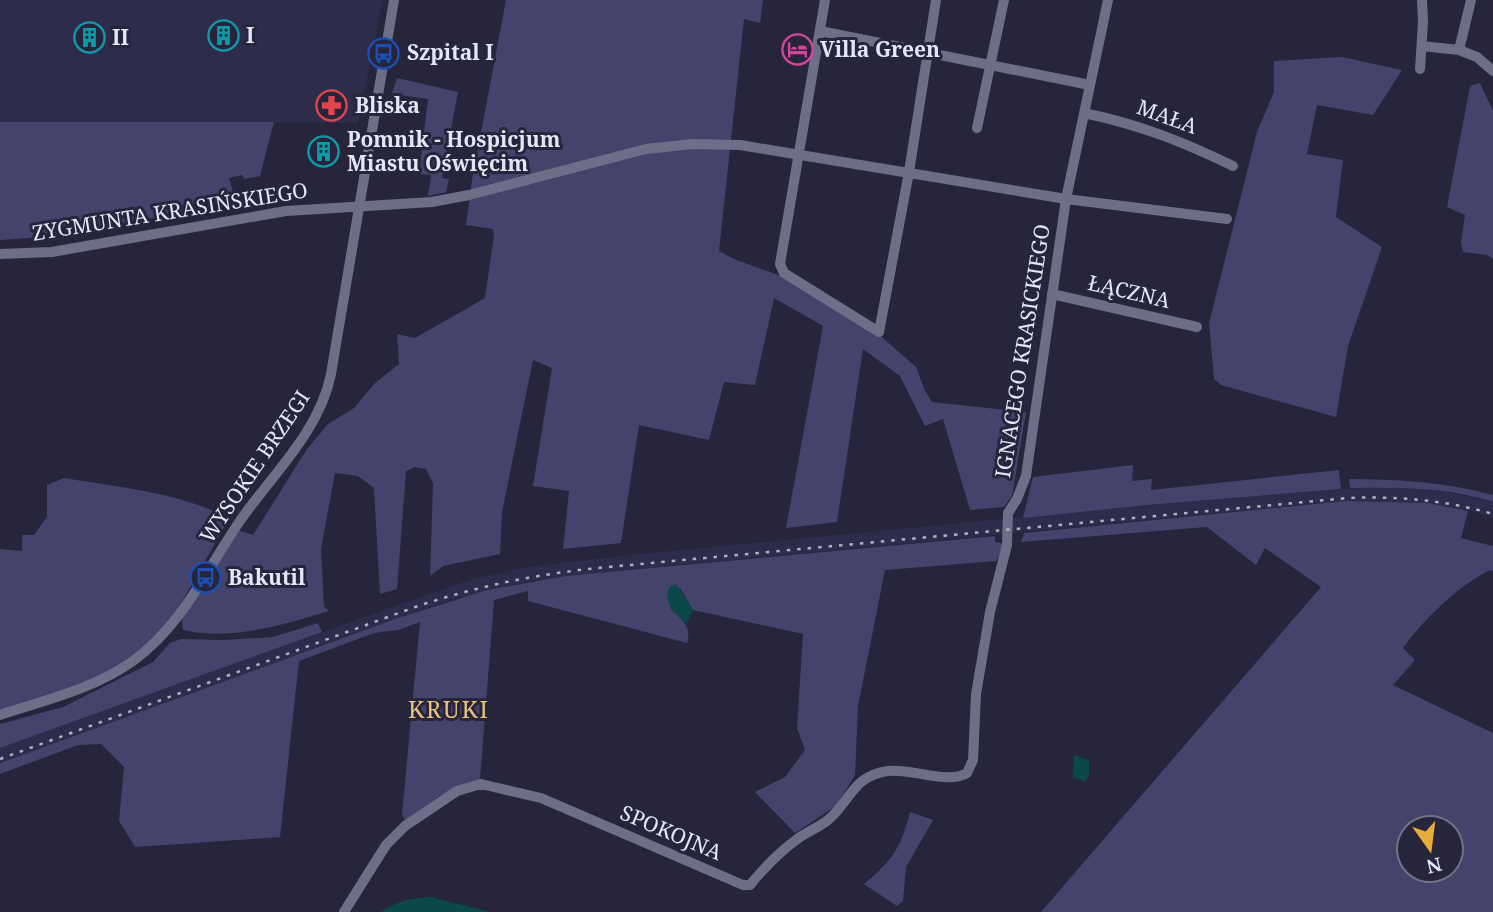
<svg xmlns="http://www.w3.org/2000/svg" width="1493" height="912" font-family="'Noto Serif',serif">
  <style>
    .built { fill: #2d2c4a }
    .green { fill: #44436c; fill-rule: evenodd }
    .water { fill: #0b4849 }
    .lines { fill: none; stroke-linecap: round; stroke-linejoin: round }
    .minor { stroke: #6e6e89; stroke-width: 10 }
    .rail { stroke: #afb0c2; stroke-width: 2.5; stroke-dasharray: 3.5 7; stroke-linecap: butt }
    .labels { text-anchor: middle; stroke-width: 6; stroke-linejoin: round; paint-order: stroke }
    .poi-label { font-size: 21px; font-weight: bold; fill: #e4e5f5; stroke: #26253c; text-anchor: start }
    .street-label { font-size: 21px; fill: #e4e5f5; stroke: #26253c }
    .neighbourhood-label { font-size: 23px; letter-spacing: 2px; fill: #eac17b; stroke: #26253c }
  </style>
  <rect width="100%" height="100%" fill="#26253c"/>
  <path class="built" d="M 0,0 L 383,0 L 358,123 L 0,122 Z
    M 1404,487 L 1452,493 L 1493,502 L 1493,518 L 1468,510 L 1428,503 L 1346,501 L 688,564 L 525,582 L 450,600 L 398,618 L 0,763 L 0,748 L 426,595 L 470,580 L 526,567 L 630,555 L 1147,505 L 1341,489 Z"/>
  <path class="green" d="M 506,0 L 763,0 L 760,23 L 744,19 L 719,251 L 734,259 L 778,275 L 876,332 L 916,367 L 925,391 L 932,402 L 1026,412 L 1012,496 L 1004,507 L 970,510 L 943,419 L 925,426 L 900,376 L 863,349 L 837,522 L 786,528 L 823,326 L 774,298 L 755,385 L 724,382 L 709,440 L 639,425 L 621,543 L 563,549 L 569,491 L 533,486 L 552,368 L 533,360 L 502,512 L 500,554 L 443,566 L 430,576 L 433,483 L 426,469 L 415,467 L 406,471 L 397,589 L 380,594 L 374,488 L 358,476 L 335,473 L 321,549 L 324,607 L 329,611 C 282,625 232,641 183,630 L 182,620 L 238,530 L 253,535 L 307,449 L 328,424 L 354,408 L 375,383 L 399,364 L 397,334 L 415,338 L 485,298 L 494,235 L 493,229 L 466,225 L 472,180 Z
    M 1342,57 L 1402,70 L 1373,115 L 1317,105 L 1307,154 L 1343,160 L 1336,217 L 1382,247 L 1348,346 L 1336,417 L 1221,385 L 1214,379 L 1209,323 L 1257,132 L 1274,92 L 1274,61 Z
    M 397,78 L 458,92 L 442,178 L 449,179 L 446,192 L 428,196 L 431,175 L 419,174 L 428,99 L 392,94 Z
    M 1480,83 L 1493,111 L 1493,259 L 1487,255 L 1463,252 L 1461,243 L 1465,215 L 1447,207 L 1470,86 Z
    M 0,122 L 274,122 L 260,176 L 244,179 L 242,175 L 229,178 L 235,199 C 201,210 165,216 129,222 C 86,230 44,238 0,240 Z
    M 1133,465 L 1132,481 L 1152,479 L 1151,490 L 1339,470 L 1341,489 L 1147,505 L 1023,518 L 1033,477 Z
    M 64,478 C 119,487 176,492 227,517 L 226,524 L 159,642 L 91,686 L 0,710 L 0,549 L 22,551 L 22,535 L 34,535 L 47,517 L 47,485 Z
    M 1349,479 C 1398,479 1445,482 1493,495 L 1493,502 C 1447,487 1398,487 1350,488 Z
    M 1346,501 L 1428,503 L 1468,511 L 1461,538 L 1493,546 L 1493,571 L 1490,570 C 1458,586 1424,619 1403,648 L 1415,660 L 1393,685 L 1493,733 L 1493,912 L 1041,912 L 1321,587 L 1265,548 L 1256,565 L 1207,527 L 1021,542 L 1024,533 ZM 1451,828 L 1451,870 L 1409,870 L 1409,828 Z
    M 995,536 L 995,542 L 1006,544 L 996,561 L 885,570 L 858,706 L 855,775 L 836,806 L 795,833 L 755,792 L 785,777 L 805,750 L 797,728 L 803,634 L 693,610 L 680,588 L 671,609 C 682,620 692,626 687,643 L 528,601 L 528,591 L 494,600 L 480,780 L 440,796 L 405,820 L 402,814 L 420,622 L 398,630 L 374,633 L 299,661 L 280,837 L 135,847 L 119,821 L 124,767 L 101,744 L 78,745 L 0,774 L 0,763 L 398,618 L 487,590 L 566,576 Z
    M 318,623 L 322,632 L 0,748 L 0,724 L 63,707 L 153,662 L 170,643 L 181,639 L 223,640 L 273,637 Z
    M 910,812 L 933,820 L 906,867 L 903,901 L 897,906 L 864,884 C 892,861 901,848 910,812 Z"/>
  <path class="water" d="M 676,584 L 693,610 L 687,624 C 675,613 662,603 670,586 Z
    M 1074,755 L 1089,760 L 1089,774 L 1085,782 L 1073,777 Z
    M 430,897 L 491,912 L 381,912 C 396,901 412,898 430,897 Z"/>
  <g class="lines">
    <path class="minor" d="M 825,0 L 780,264 L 784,273 L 879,332 L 909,172 L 936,0
      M 820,31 L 1090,85
      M 1422,46 L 1459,50 L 1471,0
      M 1459,50 L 1477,57 L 1493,71
      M 1420,69 L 1423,22 L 1422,0
      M 1084,113 C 1141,125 1181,141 1233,166
      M 977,128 L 1004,0
      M 0,254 L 52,252 L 286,211 L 432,202 L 469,195 L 646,149 L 692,144 L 740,145 L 1066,199 L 1227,219
      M 1052,294 L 1197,327
      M 0,715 C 45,700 94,689 133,661 C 184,624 207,568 242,518 C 274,473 320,430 331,374 L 394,0
      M 344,912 L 386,845 L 405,826 L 457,791 L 481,784 L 541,798 L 743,885 L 750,885 C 764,868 778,853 796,840 C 806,832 818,828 828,820 C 851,801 852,776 888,771 C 911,768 948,785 967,773 L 973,760 L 976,694 L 990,612 L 1007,545 L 1008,513 L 1017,499 L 1026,476 L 1066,199 L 1108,0"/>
    <path class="rail" d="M 0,759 L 418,606 C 481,585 543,573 608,567 L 1348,498 C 1398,496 1445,500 1493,514"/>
  </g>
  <defs>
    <symbol id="building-ring" viewBox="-11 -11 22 22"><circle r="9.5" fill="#26253c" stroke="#0f9aa8" stroke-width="1.5"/><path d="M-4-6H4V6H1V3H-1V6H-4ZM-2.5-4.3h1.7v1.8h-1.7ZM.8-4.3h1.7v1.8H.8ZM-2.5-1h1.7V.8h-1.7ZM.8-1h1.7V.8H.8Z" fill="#0f9aa8"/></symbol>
    <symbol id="hotel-ring" viewBox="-11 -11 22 22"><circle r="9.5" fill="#26253c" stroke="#d1479c" stroke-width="1.5"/><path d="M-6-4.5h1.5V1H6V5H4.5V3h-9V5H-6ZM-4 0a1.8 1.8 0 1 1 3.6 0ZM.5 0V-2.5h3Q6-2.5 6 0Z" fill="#d1479c"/></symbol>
    <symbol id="bus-ring" viewBox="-11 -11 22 22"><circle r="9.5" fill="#26253c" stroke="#1a4fb4" stroke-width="1.5"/><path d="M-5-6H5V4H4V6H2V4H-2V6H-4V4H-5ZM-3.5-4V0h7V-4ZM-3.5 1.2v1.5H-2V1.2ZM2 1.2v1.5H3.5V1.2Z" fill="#1a4fb4"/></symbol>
    <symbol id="pharmacy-ring" viewBox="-11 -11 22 22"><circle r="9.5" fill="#26253c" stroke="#e0444e" stroke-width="1.5"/><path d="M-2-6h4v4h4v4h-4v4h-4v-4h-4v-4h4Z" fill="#e0444e"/></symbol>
  </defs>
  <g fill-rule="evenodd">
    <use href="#building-ring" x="206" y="18" width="35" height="35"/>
    <use href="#building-ring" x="72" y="20" width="35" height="35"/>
    <use href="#hotel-ring" x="780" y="32" width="35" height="35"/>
    <use href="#bus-ring" x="366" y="36" width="35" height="35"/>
    <use href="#pharmacy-ring" x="314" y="88" width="35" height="35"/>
    <use href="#building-ring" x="306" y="134" width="35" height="35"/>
    <use href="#bus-ring" x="188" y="560" width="35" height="35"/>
  </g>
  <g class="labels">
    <g class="poi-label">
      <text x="246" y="43">I</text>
      <text x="112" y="45">II</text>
      <text x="820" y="57">Villa Green</text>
      <text x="407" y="60">Szpital I</text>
      <text x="355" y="113">Bliska</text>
      <text x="347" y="147">Pomnik - Hospicjum<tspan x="347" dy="24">Miastu Oświęcim</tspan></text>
      <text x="228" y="585">Bakutil</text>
    </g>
    <g class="street-label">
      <text transform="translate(1167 117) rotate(20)" y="7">MAŁA</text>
      <text transform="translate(170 212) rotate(-9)" y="7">ZYGMUNTA KRASIŃSKIEGO</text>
      <text transform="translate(1129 292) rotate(13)" y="7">ŁĄCZNA</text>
      <text transform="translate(1023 351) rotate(-81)" y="7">IGNACEGO KRASICKIEGO</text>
      <text transform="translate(255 467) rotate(-56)" y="7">WYSOKIE BRZEGI</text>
      <text transform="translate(671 833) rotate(23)" y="7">SPOKOJNA</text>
    </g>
    <g class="neighbourhood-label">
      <text x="449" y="718">KRUKI</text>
    </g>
  </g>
  <g transform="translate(1430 849) rotate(166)"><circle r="33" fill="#26253c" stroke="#727286" stroke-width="2"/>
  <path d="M0-5L12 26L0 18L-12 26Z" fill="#e7ac37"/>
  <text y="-10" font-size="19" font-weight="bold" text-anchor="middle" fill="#e4e5f5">N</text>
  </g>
</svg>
